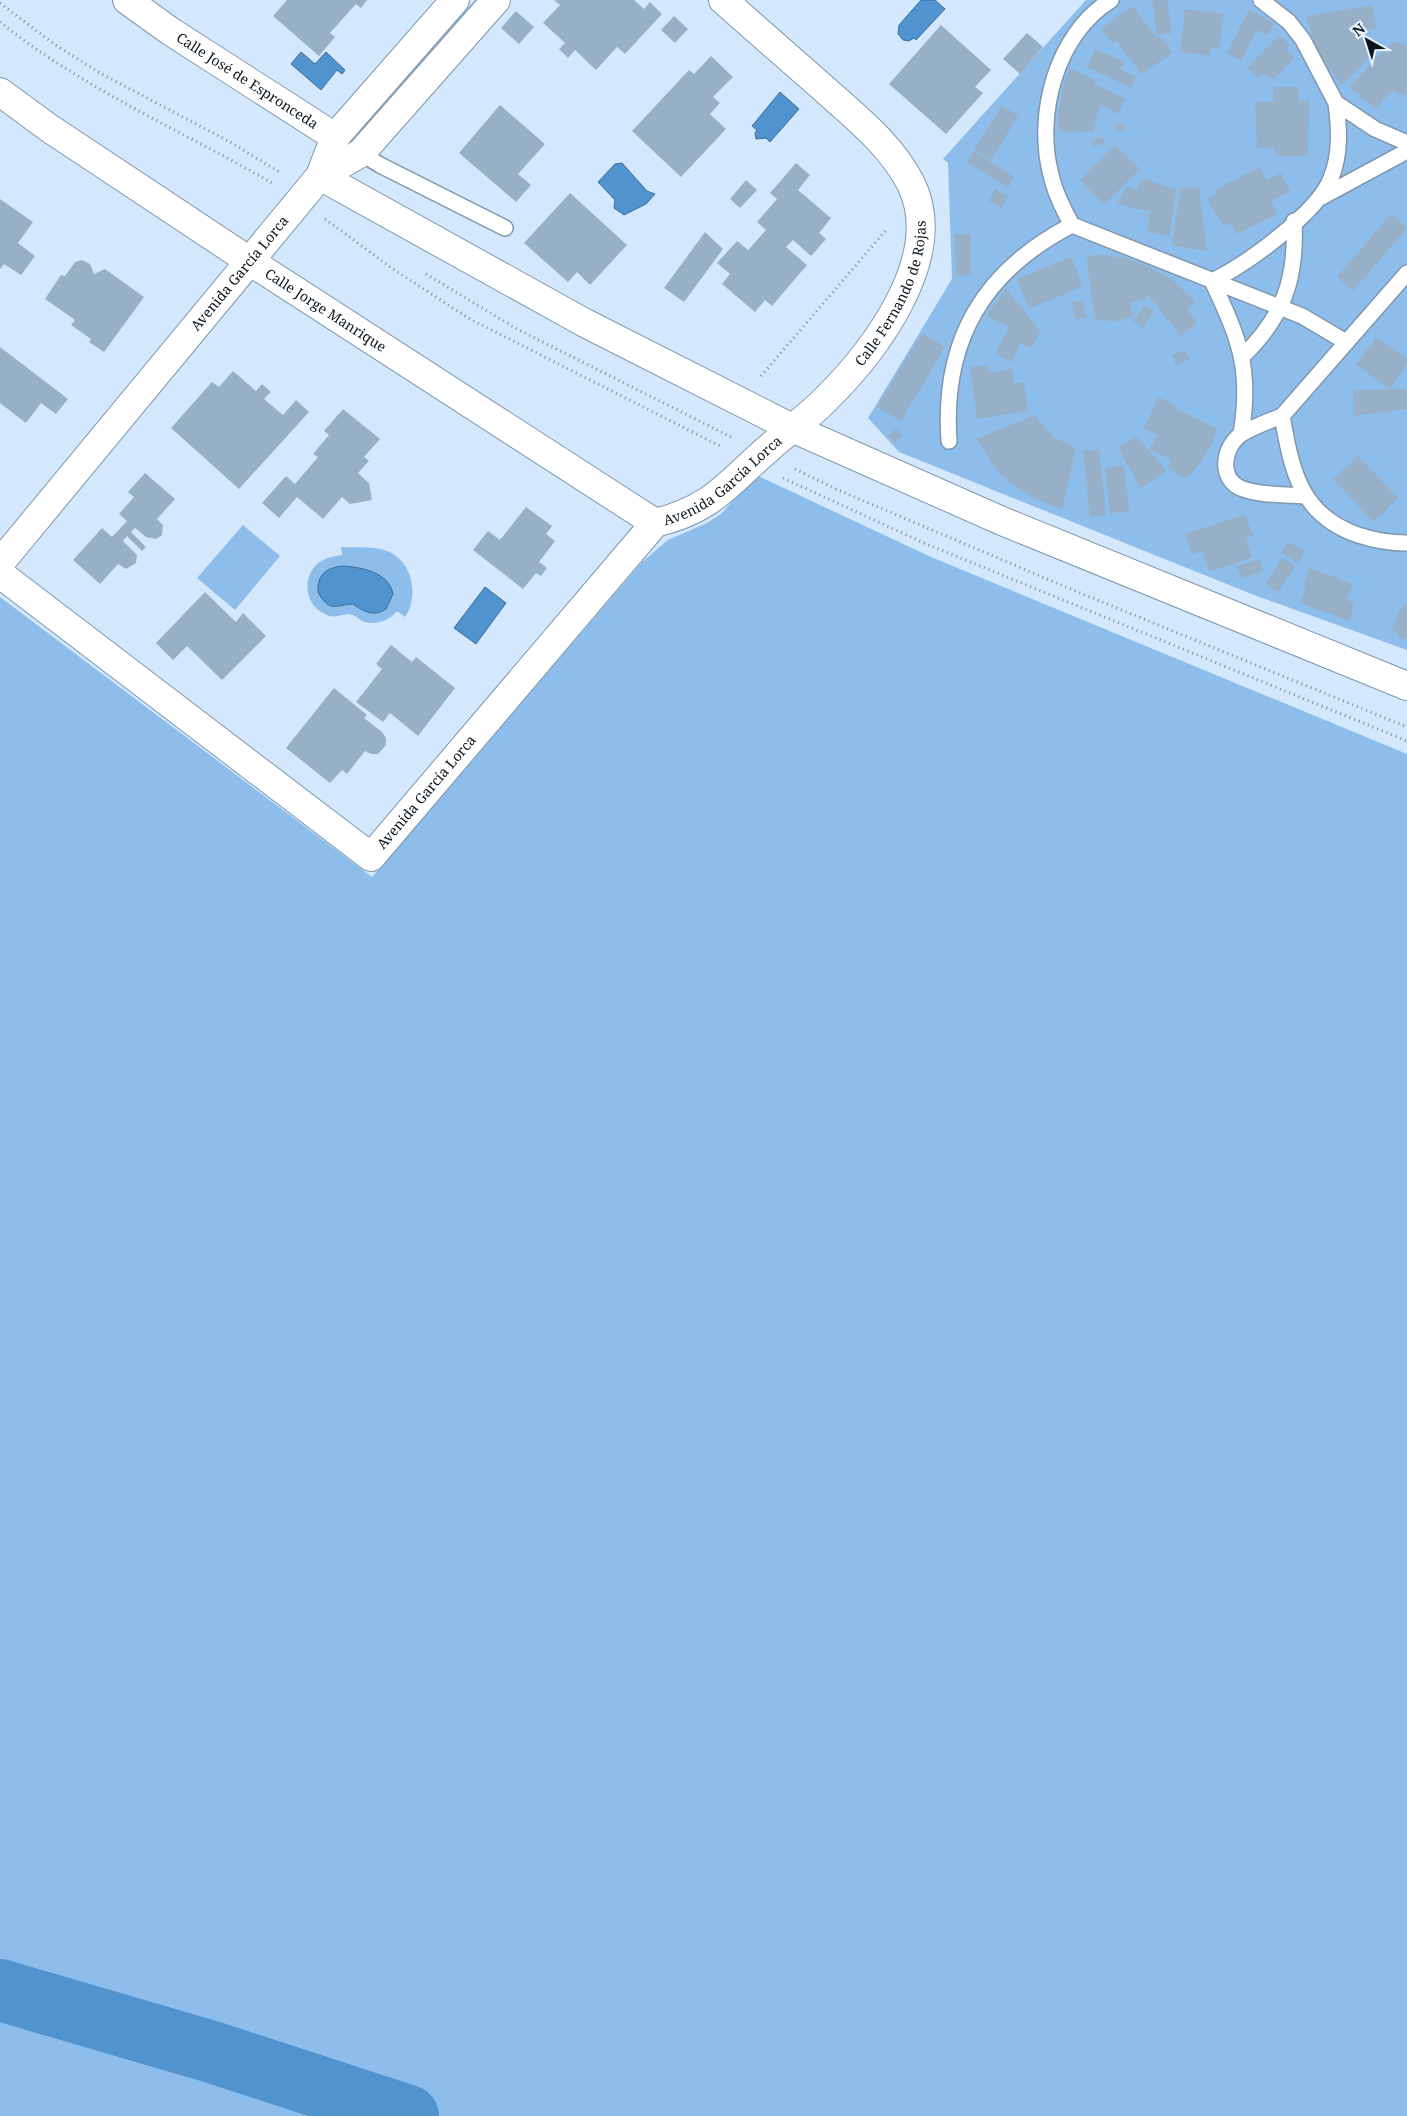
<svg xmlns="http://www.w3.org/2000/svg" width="1407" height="2116" font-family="'Noto Serif',serif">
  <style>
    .green { fill: #8dbdea }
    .water { fill: #5193cf; stroke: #3c6e9a }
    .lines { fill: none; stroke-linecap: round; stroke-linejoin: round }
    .river { stroke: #5193cf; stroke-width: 62 }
    .building { fill: #97b0c8 }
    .lane-casing { stroke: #7f97af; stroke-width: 18 }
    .street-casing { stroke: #7f97af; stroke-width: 30 }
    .path { stroke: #7b8c9a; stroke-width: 3; stroke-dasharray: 1 4; stroke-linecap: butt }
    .lane { stroke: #fff; stroke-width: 15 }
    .street { stroke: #fff; stroke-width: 28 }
    .labels { text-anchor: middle; stroke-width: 5; stroke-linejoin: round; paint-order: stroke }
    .street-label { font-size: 14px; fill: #0c161e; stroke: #e9f4fe }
  </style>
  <rect width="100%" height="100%" fill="#d3e8fc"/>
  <path class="green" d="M 475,0 L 481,0 L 364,133 L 360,129 Z
    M 1086,0 L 1407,0 L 1407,650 L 1254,595 L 899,452 L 868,418 L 952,279 L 948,163 L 943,159 Z
    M 756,475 L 931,557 L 1407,754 L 1407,2116 L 0,2116 L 0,597 L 372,877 L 642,562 L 668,540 L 707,523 L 721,514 Z
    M 243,525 L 280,556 L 235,610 L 197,578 Z
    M 341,547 C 355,548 371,546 384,550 C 412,558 420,595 405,617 L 397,611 C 389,621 375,626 362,621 C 359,619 356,616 352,615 C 344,612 336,621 323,613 C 305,604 302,578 317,564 C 324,558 333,556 342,555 Z"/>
  <path class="water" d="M 921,0 L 935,0 L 945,9 L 916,40 L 914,38 L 909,41 L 903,40 L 898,34 L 899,25 Z
    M 301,52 L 315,64 L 326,52 L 345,70 L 342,74 L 337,70 L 321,90 L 291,64 Z
    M 780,92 L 799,109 L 770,142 L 766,138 L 756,139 L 755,133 L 757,130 L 752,126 Z
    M 622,163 L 647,191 L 655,194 L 646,204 L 624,215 L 614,208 L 615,200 L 598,182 L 615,164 Z
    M 342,566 C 361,567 389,572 393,594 L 386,609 C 374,617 364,612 353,604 C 336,605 329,613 318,592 C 317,575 326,568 342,566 Z
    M 485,587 L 506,603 L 476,644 L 454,628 Z"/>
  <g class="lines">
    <path class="river" d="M 0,1990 L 212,2052 L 408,2116"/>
  </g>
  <path class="building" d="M 287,0 L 367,0 L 361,8 L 356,4 L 330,33 L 335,37 L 319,56 L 273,16 Z
    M 554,0 L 634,0 L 644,9 L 650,2 L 662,14 L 625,54 L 617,47 L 596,70 L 575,50 L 568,58 L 559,49 L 565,43 L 543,23 L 560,5 Z
    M 1152,0 L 1167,0 L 1172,33 L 1157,35 Z
    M 1372,5 L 1376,28 L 1360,31 L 1362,39 L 1372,55 L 1342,85 L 1323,61 L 1313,39 L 1306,16 Z
    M 1133,6 L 1156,37 L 1159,35 L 1173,53 L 1141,74 L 1117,41 L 1113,44 L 1101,29 Z
    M 1185,9 L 1223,14 L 1219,49 L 1211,48 L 1210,56 L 1180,52 Z
    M 1249,10 L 1274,23 L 1268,35 L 1257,30 L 1241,61 L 1227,53 Z
    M 516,11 L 534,27 L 519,44 L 501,28 Z
    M 674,16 L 688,29 L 675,43 L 661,30 Z
    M 941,25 L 991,70 L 975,87 L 983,93 L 946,134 L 889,84 Z
    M 1027,33 L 1043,47 L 1020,74 L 1003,59 Z
    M 1279,35 L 1290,45 L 1286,49 L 1295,58 L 1273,80 L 1264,72 L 1258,78 L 1247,68 Z
    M 1393,41 L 1407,46 L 1407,96 L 1391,91 L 1376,109 L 1349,87 Z
    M 1095,49 L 1124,62 L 1120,69 L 1136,77 L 1131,88 L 1087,67 Z
    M 711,56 L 733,77 L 713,97 L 720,103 L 710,114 L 726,129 L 681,177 L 632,131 L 689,70 L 694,74 Z
    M 1070,68 L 1095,80 L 1095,84 L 1125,99 L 1118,114 L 1100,105 L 1093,132 L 1059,131 L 1058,116 L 1062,90 Z
    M 1273,87 L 1299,87 L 1299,101 L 1309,100 L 1308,156 L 1277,156 L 1272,147 L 1257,148 L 1255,102 L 1274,102 Z
    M 500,105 L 545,144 L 518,174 L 531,185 L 516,202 L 459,153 Z
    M 1002,105 L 1018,116 L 991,160 L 974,150 Z
    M 1124,123 L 1125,131 L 1116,132 L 1115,124 Z
    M 1103,137 L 1104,144 L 1093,146 L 1092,140 Z
    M 1115,145 L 1140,169 L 1104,205 L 1080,180 Z
    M 974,151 L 1014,177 L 1008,188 L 967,162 Z
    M 796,163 L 810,175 L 798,190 L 831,218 L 819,233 L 826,239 L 811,256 L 793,240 L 786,247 L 807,265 L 772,306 L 765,300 L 755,312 L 722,284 L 730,274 L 717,263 L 737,241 L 748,250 L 766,230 L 757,222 L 777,199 L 770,193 Z
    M 1260,167 L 1267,180 L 1281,173 L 1290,191 L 1271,201 L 1277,214 L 1236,234 L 1230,223 L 1224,226 L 1207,200 L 1216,193 L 1214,190 Z
    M 1142,179 L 1176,189 L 1169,236 L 1147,232 L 1150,211 L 1128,207 L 1118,203 L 1126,186 L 1136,190 Z
    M 746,180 L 757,190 L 740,208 L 730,199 Z
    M 1181,187 L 1199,188 L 1207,251 L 1172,245 Z
    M 995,189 L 1008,196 L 1002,208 L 989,201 Z
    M 570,193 L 627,245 L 590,285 L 577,272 L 568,282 L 524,243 Z
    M 0,199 L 33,222 L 18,243 L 35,256 L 21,275 L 4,264 L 0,269 Z
    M 1391,214 L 1407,228 L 1353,291 L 1337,277 Z
    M 705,232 L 723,249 L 684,302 L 664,288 Z
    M 955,234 L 971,234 L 971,275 L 956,276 Z
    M 1101,255 L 1126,258 L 1149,267 L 1172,279 L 1195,302 L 1187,309 L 1197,323 L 1181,336 L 1148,295 L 1145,300 L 1130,302 L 1133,317 L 1116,321 L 1095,320 L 1086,256 Z
    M 1071,257 L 1083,286 L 1029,309 L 1017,279 Z
    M 82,260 L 90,264 L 94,274 L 105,269 L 144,297 L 104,352 L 89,342 L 91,339 L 71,325 L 75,320 L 45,299 L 61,275 L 65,276 L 75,262 Z
    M 1006,288 L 1040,331 L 1031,348 L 1021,343 L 1011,362 L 995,353 L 1009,327 L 986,316 Z
    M 1083,300 L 1086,317 L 1075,319 L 1072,302 Z
    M 1145,305 L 1154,311 L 1143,328 L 1133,321 Z
    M 922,333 L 945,347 L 901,421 L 877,407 Z
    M 1376,337 L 1407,359 L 1407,365 L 1390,389 L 1356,365 Z
    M 0,347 L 68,399 L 56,414 L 41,403 L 26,423 L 0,403 Z
    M 1185,350 L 1190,359 L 1176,365 L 1172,355 Z
    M 987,365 L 989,373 L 1012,369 L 1014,383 L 1024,382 L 1028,411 L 977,419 L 970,367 Z
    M 233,371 L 256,391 L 262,384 L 271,392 L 264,399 L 283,415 L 296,400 L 309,412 L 239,489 L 171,428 L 212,382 L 219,387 Z
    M 1407,389 L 1407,409 L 1354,416 L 1353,390 Z
    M 1158,397 L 1175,405 L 1174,408 L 1217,429 L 1210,448 L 1199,465 L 1185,479 L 1168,467 L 1172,460 L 1150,449 L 1157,435 L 1143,428 L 1153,410 Z
    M 343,409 L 380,439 L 364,457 L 369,461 L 358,473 L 369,483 L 372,500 L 350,504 L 342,497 L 323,519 L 297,497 L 279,518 L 262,503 L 286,476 L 295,484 L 318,457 L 313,454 L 329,435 L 324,431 Z
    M 1035,415 L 1053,437 L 1076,448 L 1062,509 L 1038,500 L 1016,487 L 997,471 L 976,439 Z
    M 896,428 L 903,435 L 895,443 L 888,436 Z
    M 1136,436 L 1167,471 L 1140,488 L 1118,447 Z
    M 1099,449 L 1106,515 L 1090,517 L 1083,451 Z
    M 1358,456 L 1398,498 L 1373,522 L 1333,479 Z
    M 1124,466 L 1129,511 L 1110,513 L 1105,468 Z
    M 145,473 L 175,499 L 157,519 L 163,525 L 162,535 L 156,539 L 146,537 L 135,528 L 131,532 L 146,547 L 142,551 L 127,536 L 123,541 L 137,555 L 136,563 L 126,569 L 118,564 L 100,584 L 73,560 L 102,528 L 112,537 L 127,521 L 119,514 L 134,497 L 128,492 Z
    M 526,507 L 552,526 L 546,534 L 555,541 L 539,562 L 547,568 L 541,576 L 536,573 L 523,589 L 473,550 L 488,531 L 500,540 Z
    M 1245,514 L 1253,536 L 1246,538 L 1252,557 L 1209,572 L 1202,551 L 1192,554 L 1185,534 Z
    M 1288,542 L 1305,551 L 1298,563 L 1281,553 Z
    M 1282,558 L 1295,566 L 1278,592 L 1265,584 Z
    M 1259,559 L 1263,571 L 1241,579 L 1237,566 Z
    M 1310,568 L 1353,584 L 1347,600 L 1355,603 L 1349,621 L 1300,603 L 1306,587 L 1303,587 Z
    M 205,592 L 236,622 L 243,613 L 266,636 L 222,680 L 187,646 L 173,660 L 156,643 Z
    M 1407,602 L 1407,640 L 1400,638 L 1392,627 L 1399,618 L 1396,616 Z
    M 391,645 L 412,662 L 416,657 L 455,688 L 418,736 L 390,713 L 383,722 L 356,702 L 382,669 L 376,664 Z
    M 334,688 L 367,715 L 364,718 L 382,732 L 386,738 L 386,745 L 378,754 L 371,754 L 365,751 L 347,774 L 342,770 L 330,783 L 286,748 Z"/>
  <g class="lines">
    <defs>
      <path id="lane" d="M 1111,0 C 1056,34 1035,115 1051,175 C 1055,193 1063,209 1072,225 L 1302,316 L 1346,342
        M 1261,0 L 1289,22 L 1303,40 L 1336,103 L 1375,129 L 1407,143
        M 356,150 L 380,165 L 505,228
        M 1320,198 L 1407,151
        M 1407,273 L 1282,416 C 1292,471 1300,515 1358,535 C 1373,540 1390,543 1407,543
        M 1243,356 C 1284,316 1297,278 1294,221
        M 1282,416 C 1269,421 1255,426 1243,433 C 1222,446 1218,480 1243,489 C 1262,496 1286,494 1305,496
        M 1241,434 C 1252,369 1239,338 1212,281 C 1245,265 1318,213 1331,178 C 1341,154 1339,127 1336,103
        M 949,441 C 942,341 983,271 1072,225"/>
      <g id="street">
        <path id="s1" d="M 127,0 L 170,31 L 335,137 L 320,176 L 585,323 L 792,428 L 1002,521 L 1407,686"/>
        <path id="s2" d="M 0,92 L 49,128 L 251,262 L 655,523"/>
        <path d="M 335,137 L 455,0"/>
        <path id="s3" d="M 0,563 L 320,176 L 361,153 L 496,0"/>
        <path id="s4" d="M 0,574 L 371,857 L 655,523 C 713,509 727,484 769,448 C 787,432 807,418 824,401 C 874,352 947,257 911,184 C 891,144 854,116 822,87 C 789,58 756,29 723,0"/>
      </g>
    </defs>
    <use href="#lane" class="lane-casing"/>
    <use href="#street" class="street-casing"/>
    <path class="path" d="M 0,3 L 54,44 L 100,73 L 230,142 L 281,173
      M 0,22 C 82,88 182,131 272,183
      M 325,219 L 393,269 L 470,319 L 722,447
      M 426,274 L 517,329 L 733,438
      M 761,376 L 887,229
      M 795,469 L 836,489 L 1073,590 L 1407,727
      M 783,478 L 924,543 L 1407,741"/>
    <use href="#lane" class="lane"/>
    <use href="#street" class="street"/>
  </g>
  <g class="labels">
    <g class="street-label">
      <text dy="5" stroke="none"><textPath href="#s1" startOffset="145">Calle José de Espronceda</textPath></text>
      <text dy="5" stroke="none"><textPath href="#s3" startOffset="376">Avenida García Lorca</textPath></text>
      <text dy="5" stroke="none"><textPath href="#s4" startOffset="1246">Calle Fernando de Rojas</textPath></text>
      <text dy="5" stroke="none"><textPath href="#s2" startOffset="392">Calle Jorge Manrique</textPath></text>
      <text dy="5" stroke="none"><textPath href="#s4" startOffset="986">Avenida García Lorca</textPath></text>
      <text dy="5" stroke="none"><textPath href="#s4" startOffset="552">Avenida García Lorca</textPath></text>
    </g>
  </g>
  <g transform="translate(1367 40) rotate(321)" stroke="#e9f4fe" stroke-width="4" paint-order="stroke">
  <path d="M0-4L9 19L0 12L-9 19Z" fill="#0c161e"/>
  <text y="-8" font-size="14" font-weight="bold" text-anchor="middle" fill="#0c161e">N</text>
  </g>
</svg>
